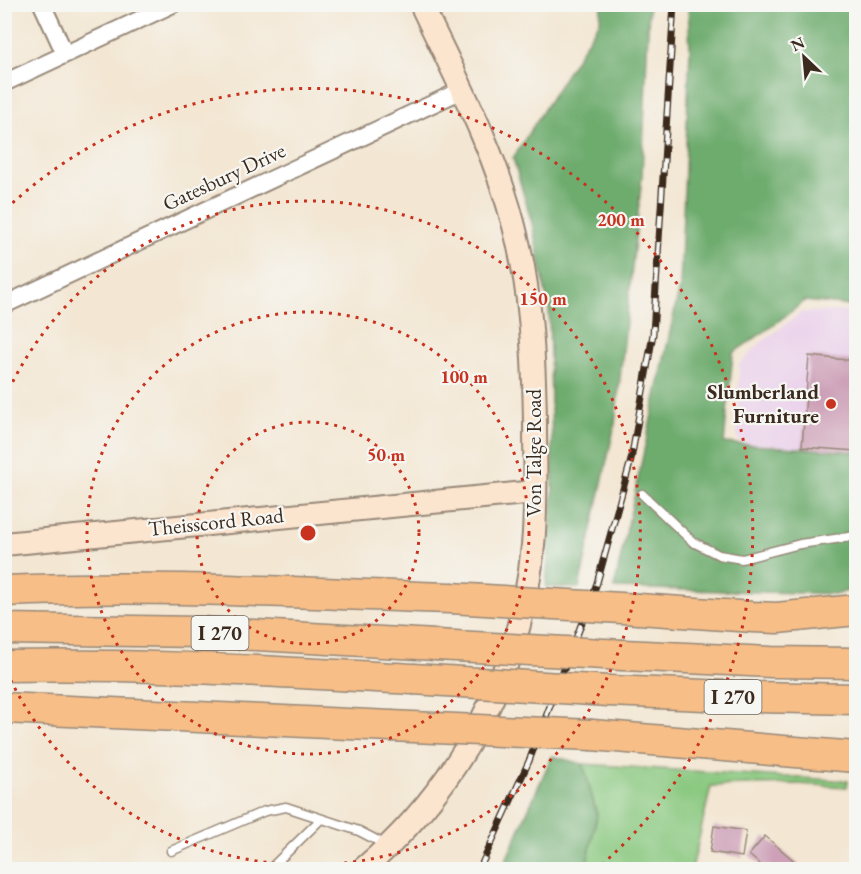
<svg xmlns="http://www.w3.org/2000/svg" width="861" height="874" font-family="'EB Garamond',serif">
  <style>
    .built { fill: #ebd1eb }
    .green { fill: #89c87f; stroke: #62794e; stroke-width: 1.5 }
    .forest { fill: #6eac6e; stroke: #546b46; stroke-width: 1.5 }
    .building { fill: #cda0b8 }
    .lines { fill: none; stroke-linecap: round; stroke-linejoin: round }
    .lane-casing { stroke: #978878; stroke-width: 11 }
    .street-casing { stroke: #978878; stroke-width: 20 }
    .secondary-casing { stroke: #978878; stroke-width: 26 }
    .highway-casing { stroke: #978878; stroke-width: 33 }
    .lane { stroke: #fff; stroke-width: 8 }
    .street { stroke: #fff; stroke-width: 16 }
    .secondary { stroke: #fce5cf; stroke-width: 22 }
    .highway { stroke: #f7be87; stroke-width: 30 }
    .rail-casing { stroke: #3b2a1e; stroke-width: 7 }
    .rail { stroke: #f6f6f2; stroke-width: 4.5; stroke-dasharray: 14; stroke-linecap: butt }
    .highway-bridge-casing { stroke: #978878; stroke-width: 33; stroke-linecap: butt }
    .highway-bridge { stroke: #f7be87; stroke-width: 30 }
    .ring { fill: none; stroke: #c8321e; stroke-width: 3; stroke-dasharray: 3 6 }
    .poi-dot { fill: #c8321e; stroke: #f6f6f2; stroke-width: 2 }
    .labels { text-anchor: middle; stroke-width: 4.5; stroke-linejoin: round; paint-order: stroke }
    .shield { fill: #f6f6f2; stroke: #73675e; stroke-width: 1.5 }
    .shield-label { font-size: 20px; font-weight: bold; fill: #3b2a1e }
    .street-label { font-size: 21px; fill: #3b2a1e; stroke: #f6f6f2 }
    .poi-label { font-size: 21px; font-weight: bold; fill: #3b2a1e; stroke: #f6f6f2; text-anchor: end }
    .centre { fill: #c8321e; stroke: #f6f6f2; stroke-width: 3 }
    .ring-label { font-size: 18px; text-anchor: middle; font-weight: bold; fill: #c8321e; stroke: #f6f6f2; stroke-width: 4.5; stroke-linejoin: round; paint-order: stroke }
  </style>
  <rect width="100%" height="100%" fill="#f6f6f2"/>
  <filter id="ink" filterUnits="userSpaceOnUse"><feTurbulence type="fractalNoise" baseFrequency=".0167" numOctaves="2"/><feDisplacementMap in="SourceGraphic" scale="12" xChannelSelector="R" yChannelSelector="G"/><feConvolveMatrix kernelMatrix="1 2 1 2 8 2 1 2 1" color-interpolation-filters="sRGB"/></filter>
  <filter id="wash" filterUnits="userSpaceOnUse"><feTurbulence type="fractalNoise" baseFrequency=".008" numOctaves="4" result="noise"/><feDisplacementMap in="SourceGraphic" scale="24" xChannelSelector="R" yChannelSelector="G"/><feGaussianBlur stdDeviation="1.35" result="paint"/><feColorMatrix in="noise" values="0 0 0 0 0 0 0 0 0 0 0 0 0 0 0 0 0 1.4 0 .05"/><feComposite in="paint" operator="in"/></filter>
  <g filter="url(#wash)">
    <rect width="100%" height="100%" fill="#f3e6d2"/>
    <path class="built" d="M 856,292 L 856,451 L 742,443 L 737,438 L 739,365 L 759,344 L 802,312 L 855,311 Z"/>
    <path class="green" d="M 583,764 L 848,781 L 847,787 L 797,784 L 711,786 L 692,869 L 586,869 L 597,815 Z"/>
    <path class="forest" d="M 601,5 L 649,5 L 642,176 L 615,424 L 579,588 L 546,587 L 553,495 L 549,310 L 532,223 L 513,158 L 600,21 Z
      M 688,5 L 856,5 L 856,234 L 852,306 L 805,301 L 764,332 L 733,353 L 724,443 L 856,452 L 856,588 L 838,594 L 614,588 L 680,286 L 690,50 Z
      M 552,756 L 583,764 L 597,815 L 586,869 L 502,869 Z"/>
    <g id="blocks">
      <path class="building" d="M 809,356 L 856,361 L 856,451 L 802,447 Z
        M 714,826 L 746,831 L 742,857 L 710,852 Z
        M 765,836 L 805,870 L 767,870 L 749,855 Z"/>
    </g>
  </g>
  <g filter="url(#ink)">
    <use href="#blocks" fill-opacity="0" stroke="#978878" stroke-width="1.5"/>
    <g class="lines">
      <defs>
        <path id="lane" d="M 642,494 L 693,542 L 719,555 L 742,559 L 800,544 L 856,536
          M 171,851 L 265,811 L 286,807 L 359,831 L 386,845
          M 269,870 L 321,819"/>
        <path id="street" d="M 42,4 L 65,54
          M 4,83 L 173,4
          M 4,305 L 462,90"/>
        <path id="secondary" d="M 4,544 L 535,492
          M 362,870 C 459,788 522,671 533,545 C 537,504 535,463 535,422 C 534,356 531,290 514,226 C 494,148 455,76 421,4"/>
        <path id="highway" d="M 4,591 C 153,584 302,593 451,598
          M 639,609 L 753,617 L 777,618 L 856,610
          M 4,629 L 201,632 L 436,645
          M 623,655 L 771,662 L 856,663
          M 4,666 C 141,663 276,672 413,679
          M 609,691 L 752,697 L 856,699
          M 4,708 L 391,726
          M 592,735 L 856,757"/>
      </defs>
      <use href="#lane" class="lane-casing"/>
      <use href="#street" class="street-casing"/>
      <use href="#secondary" class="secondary-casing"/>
      <use href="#highway" class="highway-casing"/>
      <use href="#lane" class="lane"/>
      <use href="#street" class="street"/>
      <use href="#secondary" class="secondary"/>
      <use href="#highway" class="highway"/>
      <defs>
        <path id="rail" d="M 479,870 L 529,761 L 597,583 L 631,460 L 653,334 L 674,4"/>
      </defs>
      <use href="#rail" class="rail-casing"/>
      <use href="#rail" class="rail"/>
      <defs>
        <path id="highway-bridge" d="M 451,598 L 639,609
          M 436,645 L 623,655
          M 413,679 L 609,691
          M 391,726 L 592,735"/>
      </defs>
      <use href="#highway-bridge" class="highway-bridge-casing"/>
      <use href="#highway-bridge" class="highway-bridge"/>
    </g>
  </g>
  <g class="ring">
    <circle cx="308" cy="533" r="111"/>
    <circle cx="308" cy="533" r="221"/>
    <path d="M5 398A332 332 0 1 1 5 668"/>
    <path d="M6 209A443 443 0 1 1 599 867"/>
  </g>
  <circle class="poi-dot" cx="831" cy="404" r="6"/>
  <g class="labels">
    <g class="shield">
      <rect x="191.5" y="616" width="57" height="34" rx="4.5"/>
      <rect x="704.5" y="680" width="57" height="34" rx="4.5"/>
    </g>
    <g class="shield-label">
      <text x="220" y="640">I 270</text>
      <text x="733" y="704">I 270</text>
    </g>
    <g class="street-label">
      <text transform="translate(224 177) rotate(-25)" y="7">Gatesbury Drive</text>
      <text transform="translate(534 453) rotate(-90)" y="7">Von Talge Road</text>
      <text transform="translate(216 522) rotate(-6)" y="7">Theisscord Road</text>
    </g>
    <g class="poi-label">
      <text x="819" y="399">Slumberland<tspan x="819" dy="24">Furniture</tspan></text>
    </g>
  </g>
  <circle cx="308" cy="533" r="9" class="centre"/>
  <g class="ring-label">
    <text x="621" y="226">200 m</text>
    <text x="543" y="305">150 m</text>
    <text x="464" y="383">100 m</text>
    <text x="386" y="461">50 m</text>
  </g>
  <rect width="861" height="874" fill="none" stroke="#f6f6f2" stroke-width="24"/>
  <g transform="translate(804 57) rotate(334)" stroke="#f6f6f2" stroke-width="4.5" paint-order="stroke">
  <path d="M0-4.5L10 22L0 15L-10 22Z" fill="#3b2a1e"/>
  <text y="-9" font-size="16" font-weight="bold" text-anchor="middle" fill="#3b2a1e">N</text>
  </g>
</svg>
